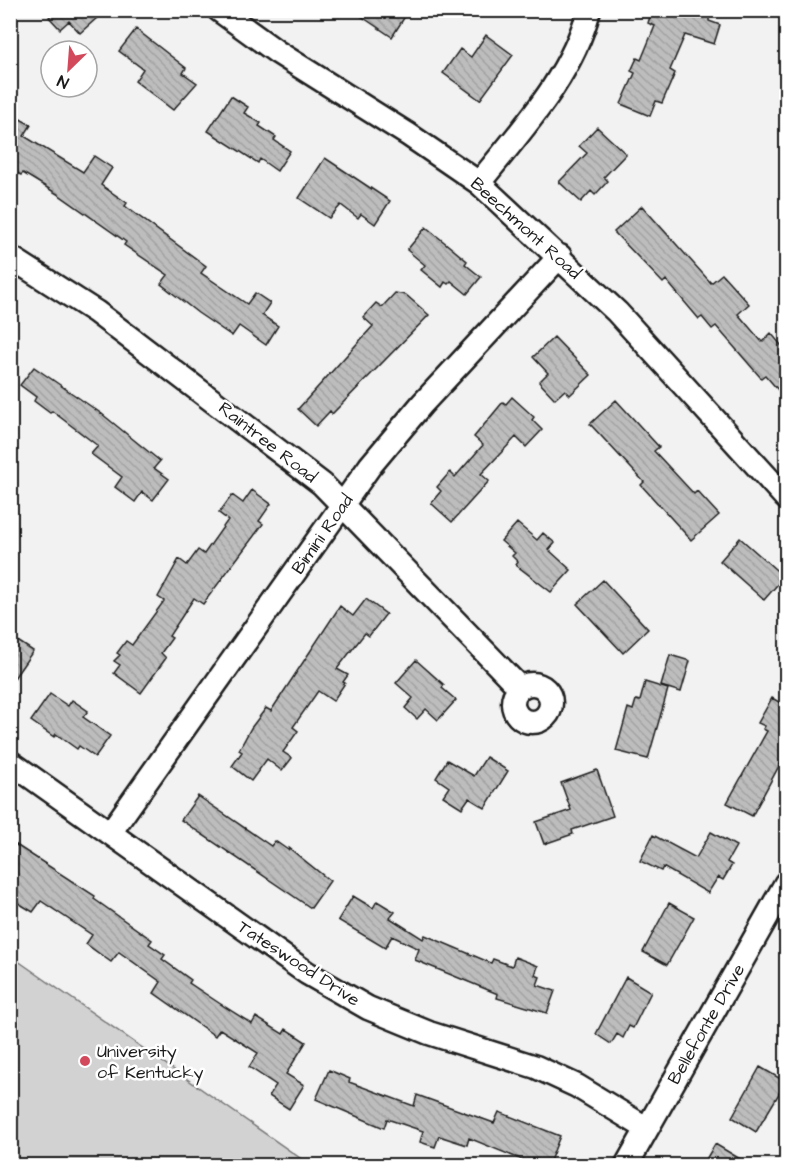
<svg xmlns="http://www.w3.org/2000/svg" width="797" height="1176" font-family="'Architects Daughter',sans-serif">
  <style>
    .park { fill: #d2d2d2; stroke: #777; stroke-width: 1.5 }
    .building { fill: url(#building-back-hatch); stroke: #1c1c1c; stroke-width: 1.5 }
    .lines { fill: none; stroke-linecap: round; stroke-linejoin: round }
    .street-casing { stroke: #1c1c1c; stroke-width: 27 }
    .street { stroke: #fff; stroke-width: 22 }
    .poi-dot { fill: #d1495b; stroke: #fff; stroke-width: 2 }
    .labels { text-anchor: middle; stroke-width: 5; stroke-linejoin: round; paint-order: stroke }
    .street-label { font-size: 18px; fill: #1c1c1c; stroke: #fff }
    .poi-label { font-size: 18px; fill: #1c1c1c; stroke: #fff; text-anchor: start }
  </style>
  <defs>
    <pattern id="building-back-hatch" width="6" height="6" patternUnits="userSpaceOnUse" patternTransform="scale(1.5)"><rect width="6" height="6" fill="#bdbdbd"/><path d="M-1 5l2 2M0 0l6 6M5-1l2 2" fill="none" stroke="#a2a2a2"/></pattern>
  </defs>
  <rect width="100%" height="100%" fill="#f2f2f2"/>
  <filter id="ink" filterUnits="userSpaceOnUse"><feTurbulence type="fractalNoise" baseFrequency=".0167" numOctaves="2"/><feDisplacementMap in="SourceGraphic" scale="12" xChannelSelector="R" yChannelSelector="G"/><feConvolveMatrix kernelMatrix="1 2 1 2 8 2 1 2 1" color-interpolation-filters="sRGB"/></filter>
  <g filter="url(#ink)">
    <path class="park" d="M 11,956 L 310,1165 L 11,1165 Z"/>
    <path class="building" d="M 57,10 L 106,10 L 80,33 L 69,21 L 60,29 L 49,17 Z
      M 352,10 L 409,10 L 392,37 Z
      M 652,10 L 709,10 L 709,21 L 720,25 L 714,44 L 685,35 L 670,70 L 675,73 L 662,103 L 656,101 L 650,116 L 621,104 L 635,73 L 631,71 L 637,58 L 641,60 L 655,26 L 648,23 Z
      M 136,29 L 186,68 L 183,73 L 197,83 L 173,110 L 135,81 L 143,69 L 119,51 Z
      M 486,35 L 513,55 L 480,100 L 443,73 L 460,49 L 471,57 Z
      M 231,96 L 248,107 L 244,113 L 261,123 L 259,126 L 276,137 L 274,140 L 290,151 L 277,171 L 260,159 L 258,163 L 208,131 Z
      M 10,113 L 31,125 L 24,136 L 83,172 L 94,156 L 112,168 L 101,185 L 127,203 L 125,206 L 206,266 L 201,273 L 247,304 L 255,293 L 270,303 L 262,315 L 278,326 L 266,345 L 239,326 L 232,336 L 198,313 L 161,284 L 168,275 L 124,245 L 126,242 L 59,195 L 23,173 L 21,175 L 10,169 Z
      M 597,127 L 626,154 L 604,177 L 608,181 L 595,195 L 591,191 L 581,202 L 559,182 L 587,153 L 579,146 Z
      M 325,158 L 390,201 L 375,224 L 361,214 L 358,218 L 341,205 L 329,218 L 299,198 Z
      M 642,206 L 711,283 L 722,274 L 749,304 L 738,314 L 762,342 L 771,333 L 786,351 L 786,399 L 765,375 L 761,378 L 716,326 L 712,329 L 702,317 L 699,319 L 666,280 L 663,283 L 614,232 Z
      M 426,227 L 467,261 L 465,264 L 481,277 L 467,294 L 451,281 L 448,284 L 445,282 L 442,287 L 421,270 L 425,265 L 407,250 Z
      M 395,293 L 406,295 L 429,315 L 332,414 L 330,411 L 316,426 L 298,409 L 373,326 L 363,317 L 376,303 L 382,307 Z
      M 554,337 L 591,375 L 570,395 L 565,390 L 555,399 L 539,382 L 548,373 L 533,357 Z
      M 34,367 L 102,414 L 160,461 L 154,468 L 169,479 L 153,500 L 142,492 L 135,502 L 115,487 L 122,477 L 91,454 L 98,446 L 52,411 L 50,413 L 34,401 L 36,397 L 20,385 Z
      M 512,397 L 534,417 L 532,420 L 542,430 L 526,447 L 516,437 L 481,474 L 489,481 L 452,522 L 431,503 L 441,491 L 437,487 L 450,472 L 455,477 L 483,445 L 474,437 L 503,402 L 506,404 Z
      M 616,400 L 659,447 L 654,451 L 694,494 L 697,491 L 719,515 L 691,540 L 641,485 L 644,482 L 590,424 Z
      M 252,490 L 271,504 L 259,521 L 263,524 L 203,604 L 194,598 L 169,636 L 172,638 L 161,653 L 166,658 L 141,693 L 114,673 L 120,665 L 114,661 L 120,655 L 117,653 L 126,641 L 132,645 L 164,601 L 158,597 L 179,559 L 187,565 L 198,550 L 204,554 L 228,520 L 219,513 L 232,495 L 243,503 Z
      M 517,523 L 537,540 L 543,533 L 555,543 L 549,550 L 571,570 L 551,592 L 516,565 L 518,562 L 512,556 L 515,553 L 501,541 Z
      M 740,538 L 784,577 L 764,600 L 720,561 Z
      M 603,580 L 648,629 L 623,653 L 577,604 Z
      M 366,599 L 386,614 L 369,636 L 365,633 L 337,669 L 348,675 L 343,682 L 345,683 L 333,701 L 318,691 L 293,727 L 298,731 L 283,752 L 292,758 L 282,771 L 267,759 L 251,781 L 232,766 L 242,752 L 239,750 L 251,728 L 266,708 L 271,711 L 340,606 L 353,616 Z
      M 10,636 L 33,651 L 10,684 Z
      M 670,655 L 690,661 L 681,692 L 661,686 Z
      M 416,660 L 444,685 L 442,688 L 456,700 L 438,720 L 426,709 L 417,719 L 405,708 L 413,698 L 396,683 Z
      M 645,682 L 668,689 L 648,759 L 616,751 L 628,708 L 633,710 L 636,700 L 640,701 Z
      M 50,694 L 68,706 L 72,700 L 88,711 L 83,717 L 110,736 L 95,757 L 79,746 L 77,749 L 56,734 L 54,737 L 31,721 Z
      M 772,698 L 786,706 L 786,753 L 752,816 L 727,803 L 767,731 L 763,729 L 765,726 L 758,723 Z
      M 486,757 L 508,771 L 485,808 L 469,798 L 462,808 L 443,796 L 449,787 L 436,778 L 447,760 L 474,776 Z
      M 597,770 L 613,816 L 572,830 L 573,834 L 544,844 L 536,822 L 571,810 L 561,783 Z
      M 198,796 L 271,846 L 275,841 L 288,850 L 289,848 L 330,881 L 311,908 L 181,820 Z
      M 711,832 L 736,846 L 727,862 L 732,865 L 723,880 L 718,877 L 708,893 L 663,867 L 661,871 L 640,861 L 653,835 L 696,858 Z
      M 10,841 L 95,896 L 94,899 L 152,940 L 149,944 L 165,955 L 162,959 L 191,980 L 189,983 L 219,1003 L 252,1024 L 256,1017 L 283,1034 L 286,1029 L 306,1042 L 286,1074 L 304,1085 L 289,1109 L 269,1096 L 276,1085 L 249,1067 L 258,1053 L 220,1029 L 215,1036 L 154,993 L 161,982 L 119,952 L 111,962 L 86,944 L 92,935 L 41,901 L 33,912 L 10,898 Z
      M 353,896 L 373,908 L 377,901 L 395,912 L 390,918 L 423,939 L 425,935 L 491,963 L 493,959 L 512,966 L 515,957 L 538,966 L 535,975 L 540,977 L 537,985 L 555,991 L 547,1013 L 497,998 L 498,994 L 415,960 L 419,949 L 392,936 L 385,948 L 338,920 Z
      M 669,903 L 694,917 L 667,965 L 643,952 Z
      M 626,977 L 651,992 L 633,1028 L 629,1026 L 623,1038 L 617,1034 L 611,1044 L 596,1034 Z
      M 760,1067 L 786,1082 L 756,1132 L 732,1117 Z
      M 329,1070 L 350,1079 L 349,1082 L 414,1106 L 417,1095 L 494,1123 L 499,1112 L 560,1136 L 548,1166 L 537,1166 L 469,1138 L 467,1145 L 439,1136 L 435,1147 L 420,1142 L 423,1131 L 387,1119 L 384,1128 L 316,1099 Z
      M 715,1144 L 752,1166 L 702,1166 Z"/>
    <g class="lines">
      <defs>
        <path id="street" d="M 219,10 L 277,52 L 409,135 L 479,183 L 617,312 L 786,498
          M 479,183 C 521,130 571,78 589,10
          M 10,257 L 96,312 L 322,484 L 520,688
          M513 703a19 19 0 1 1 38 0a19 19 0 1 1-38 0Z
          M 10,762 L 307,973 L 368,1008 L 429,1033 L 536,1067 L 577,1086 L 646,1128
          M 110,833 L 370,466 L 422,404 L 560,256
          M 626,1166 L 786,883"/>
      </defs>
      <use href="#street" class="street-casing"/>
      <use href="#street" class="street"/>
    </g>
  </g>
  <circle class="poi-dot" cx="85" cy="1061" r="6"/>
  <g class="labels">
    <g class="street-label">
      <text transform="translate(526 228) rotate(42)" y="6">Beechmont Road</text>
      <text transform="translate(268 442) rotate(38)" y="6">Raintree Road</text>
      <text transform="translate(322 534) rotate(-55)" y="6">Bimini Road</text>
      <text transform="translate(299 963) rotate(33)" y="6">Tateswood Drive</text>
      <text transform="translate(706 1024) rotate(-60)" y="6">Bellefonte Drive</text>
    </g>
    <g class="poi-label">
      <text x="97" y="1057">University<tspan x="97" dy="21">of Kentucky</tspan></text>
    </g>
  </g>
  <rect width="797" height="1176" fill="none" stroke="#fff" stroke-width="36"/>
  <rect x="18" y="18" width="761" height="1140" fill="none" stroke="#1c1c1c" stroke-width="2" filter="url(#ink)"/>
  <g transform="translate(69 69) rotate(205)"><circle r="28" fill="#ffffff" stroke="#a4a4a4" stroke-width="1.5"/>
  <path d="M0-4.5L10 22L0 15L-10 22Z" fill="#d1495b"/>
  <text y="-9" font-size="16" font-weight="bold" text-anchor="middle" fill="#1c1c1c">N</text>
  </g>
</svg>
